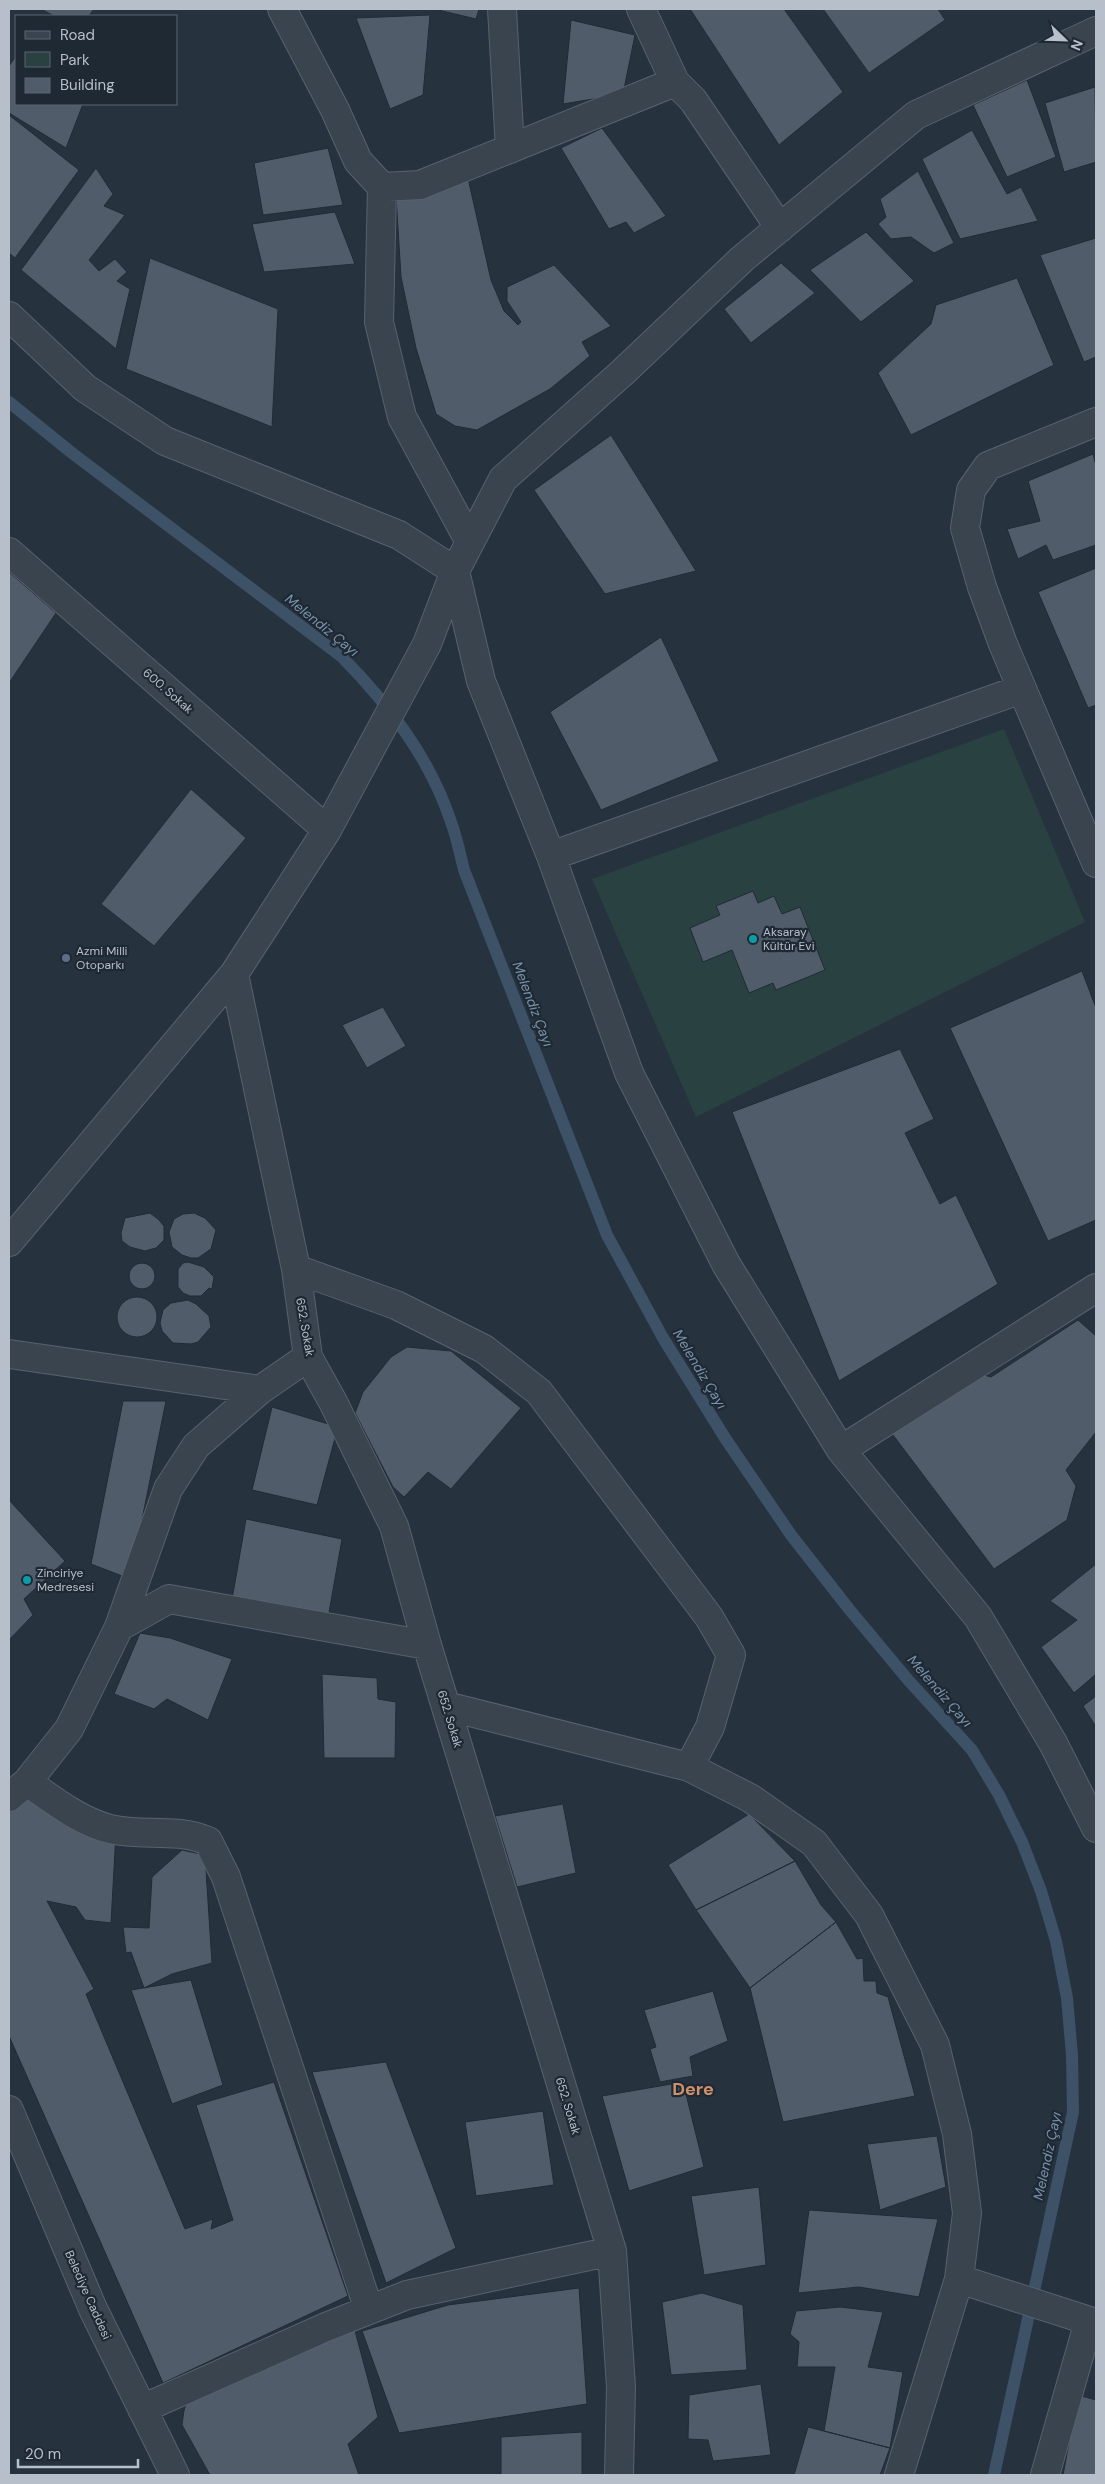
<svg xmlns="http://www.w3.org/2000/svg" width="1105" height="2484" font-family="'DM Sans',sans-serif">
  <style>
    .green { fill: #294141 }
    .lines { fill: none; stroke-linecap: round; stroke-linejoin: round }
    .stream { stroke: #3d5167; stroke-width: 12 }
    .building { fill: #505c6a; stroke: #212b36 }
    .street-casing { stroke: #58626d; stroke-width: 30 }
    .street { stroke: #3a444f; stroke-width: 28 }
    .culture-dot { fill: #0f9aa8; stroke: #1f2934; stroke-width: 2 }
    .service-dot { fill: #5c6f8a; stroke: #1f2934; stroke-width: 2 }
    .labels { text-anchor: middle; stroke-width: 4.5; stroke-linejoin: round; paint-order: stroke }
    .street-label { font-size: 12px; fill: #b7bfca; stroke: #1f2934 }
    .poi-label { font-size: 12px; fill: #b7bfca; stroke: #1f2934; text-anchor: start }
    .water-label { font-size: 14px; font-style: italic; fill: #7992ab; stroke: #1f2934 }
    .district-label { font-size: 18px; font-weight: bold; fill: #d1906a; stroke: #1f2934 }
  </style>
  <rect width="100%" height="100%" fill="#26333f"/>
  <path class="green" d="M 1004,729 L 1085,922 L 696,1117 L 592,879 Z"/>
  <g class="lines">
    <path class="stream" d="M 9,402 L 72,453 L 342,657 C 389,705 430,758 451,822 C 457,838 460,854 464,870 L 607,1235 L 663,1338 L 725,1438 L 791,1535 L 849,1609 L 909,1681 L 972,1750 L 999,1795 L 1022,1842 L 1041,1891 L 1056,1941 L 1067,1998 L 1072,2055 L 1073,2112 L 994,2475"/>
  </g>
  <path class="building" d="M 41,9 L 94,9 L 89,16 L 54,16 Z
    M 434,9 L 479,9 L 476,19 Z
    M 690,9 L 784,9 L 843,92 L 779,145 Z
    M 823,9 L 938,9 L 945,20 L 869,73 Z
    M 430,15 L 423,95 L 390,109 L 356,18 Z
    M 571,20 L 635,35 L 623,94 L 563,104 Z
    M 16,56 L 16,104 L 83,104 L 66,148 L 9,113 L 9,66 Z
    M 1027,80 L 1056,157 L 1007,177 L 973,105 Z
    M 1095,87 L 1096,162 L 1064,172 L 1045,103 Z
    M 9,115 L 79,170 L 15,258 L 9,253 Z
    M 602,128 L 666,216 L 634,233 L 626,222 L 609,229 L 561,148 Z
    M 972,130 L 1007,194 L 1021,187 L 1038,221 L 960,239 L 922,159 Z
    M 328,148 L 343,205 L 263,215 L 254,163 Z
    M 96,168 L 113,194 L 104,206 L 125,215 L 89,260 L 99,271 L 115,259 L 127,272 L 117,281 L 130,289 L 116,349 L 21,270 Z
    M 918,171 L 954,243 L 934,253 L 911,237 L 891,239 L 878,224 L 886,217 L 880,199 Z
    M 468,178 L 491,280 L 504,311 L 518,325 L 521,322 L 507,301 L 507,287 L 554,265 L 611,326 L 582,342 L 590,356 L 550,389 L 477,430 L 455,426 L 436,414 L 416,348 L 401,277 L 396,196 Z
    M 335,212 L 355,264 L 264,272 L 252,224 Z
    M 866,232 L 914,281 L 861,322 L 810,270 Z
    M 1096,238 L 1096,357 L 1084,362 L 1040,255 Z
    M 150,258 L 278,309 L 272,427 L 126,369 Z
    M 781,263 L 815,293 L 751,343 L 724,309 Z
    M 1017,278 L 1054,365 L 911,435 L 878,373 L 931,324 L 936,305 Z
    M 611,435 L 696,571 L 605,594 L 534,490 Z
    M 1093,454 L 1096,466 L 1096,545 L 1053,560 L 1046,545 L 1018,559 L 1007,529 L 1040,521 L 1028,481 Z
    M 1096,568 L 1096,705 L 1088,708 L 1038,592 Z
    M 9,572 L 56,613 L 9,683 Z
    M 661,637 L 719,761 L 601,810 L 550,712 Z
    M 191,789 L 246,838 L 154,946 L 101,904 Z
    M 753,891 L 758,903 L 774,896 L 782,914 L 800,907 L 825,970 L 776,990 L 773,983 L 749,993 L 732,950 L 703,962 L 690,928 L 720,915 L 716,906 Z
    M 1082,971 L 1096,1008 L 1096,1220 L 1048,1241 L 950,1028 Z
    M 383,1007 L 406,1046 L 367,1068 L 342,1025 Z
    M 900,1049 L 934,1119 L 905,1133 L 940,1204 L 956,1195 L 998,1284 L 839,1381 L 732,1112 Z
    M 150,1213 L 158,1219 L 164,1226 L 164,1240 L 156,1248 L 145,1251 L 130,1247 L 122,1241 L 121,1233 L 125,1218 Z
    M 194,1213 L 205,1218 L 216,1230 L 211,1249 L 198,1258 L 191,1258 L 182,1255 L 172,1247 L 169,1232 L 174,1219 L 183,1214 Z
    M 188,1262 L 204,1267 L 214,1277 L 212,1289 L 209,1288 L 201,1296 L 190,1296 L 183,1293 L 178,1287 L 178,1269 L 183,1263 Z
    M129 1276a13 13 0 1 1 26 0a13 13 0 1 1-26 0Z
    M117 1317a20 20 0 1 1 40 0a20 20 0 1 1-40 0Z
    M 188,1300 L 196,1304 L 209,1316 L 211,1327 L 198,1342 L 191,1344 L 173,1343 L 162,1331 L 160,1323 L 163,1310 L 171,1303 Z
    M 1078,1320 L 1096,1336 L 1096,1432 L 1066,1470 L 1076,1486 L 1067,1520 L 994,1569 L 890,1431 L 984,1375 L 991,1377 Z
    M 407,1347 L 451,1351 L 521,1408 L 451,1489 L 428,1472 L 404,1497 L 393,1487 L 355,1413 L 363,1392 L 391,1357 Z
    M 123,1401 L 166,1401 L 130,1579 L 91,1564 Z
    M 272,1407 L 338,1427 L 317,1505 L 252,1490 Z
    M 9,1500 L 65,1561 L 24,1599 L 33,1615 L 9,1640 Z
    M 246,1519 L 342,1539 L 327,1624 L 231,1605 Z
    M 1096,1564 L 1096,1674 L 1074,1693 L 1041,1647 L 1077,1620 L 1050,1601 Z
    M 140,1633 L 170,1638 L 232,1659 L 208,1720 L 167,1699 L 154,1709 L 114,1694 Z
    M 322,1674 L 377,1678 L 378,1699 L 396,1702 L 395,1758 L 324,1758 Z
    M 1096,1696 L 1096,1727 L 1083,1706 Z
    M 27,1785 L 116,1833 L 111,1923 L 85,1920 L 76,1907 L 47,1901 L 94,1989 L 86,1994 L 185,2229 L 213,2219 L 211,2229 L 233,2220 L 196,2105 L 274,2082 L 348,2296 L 163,2383 L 9,2036 L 9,1800 Z
    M 563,1804 L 576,1873 L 517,1887 L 495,1816 Z
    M 749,1814 L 795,1861 L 696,1910 L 668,1865 Z
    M 182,1850 L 205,1855 L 212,1963 L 172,1974 L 144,1988 L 131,1952 L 126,1953 L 123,1927 L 149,1928 L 152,1877 Z
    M 795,1861 L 821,1905 L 836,1922 L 750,1988 L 696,1910 Z
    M 836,1922 L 857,1959 L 863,1958 L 864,1981 L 876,1981 L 877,1993 L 888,1997 L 915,2096 L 783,2122 L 750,1988 Z
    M 191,1980 L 223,2085 L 172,2104 L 131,1990 Z
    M 713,1991 L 728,2041 L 690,2057 L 693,2076 L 660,2082 L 650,2049 L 656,2047 L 644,2010 Z
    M 386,2062 L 456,2248 L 386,2283 L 312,2072 Z
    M 683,2082 L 704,2167 L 629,2191 L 602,2096 Z
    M 543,2111 L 554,2185 L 476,2196 L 465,2122 Z
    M 937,2136 L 946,2187 L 880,2210 L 867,2144 Z
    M 759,2187 L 766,2265 L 704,2275 L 691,2196 Z
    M 809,2210 L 938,2219 L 919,2297 L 859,2287 L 798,2293 Z
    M 579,2288 L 587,2404 L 399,2433 L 362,2331 L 448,2305 Z
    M 702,2293 L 743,2305 L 747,2370 L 671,2375 L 662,2302 Z
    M 840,2307 L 883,2312 L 868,2367 L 903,2372 L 890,2448 L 824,2431 L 835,2367 L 797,2367 L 799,2342 L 790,2334 L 796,2311 Z
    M 354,2327 L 378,2417 L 348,2444 L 359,2475 L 210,2475 L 182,2425 L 184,2410 L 188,2399 Z
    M 761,2384 L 771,2455 L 713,2461 L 708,2440 L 688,2439 L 689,2395 Z
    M 1078,2395 L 1096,2400 L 1096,2475 L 1063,2475 Z
    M 808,2427 L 890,2448 L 880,2475 L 794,2475 Z
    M 582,2432 L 582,2475 L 501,2475 L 501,2437 Z"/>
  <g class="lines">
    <defs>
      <path id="street" d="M 282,9 L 335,110 L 358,161 L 382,187 L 379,322 L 402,417 L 470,542
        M 502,9 L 510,149
        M 641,9 L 675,82
        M 382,187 L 420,185 L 675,82 L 693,100 L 780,228
        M 9,316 L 85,388 L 165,441 L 399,535 L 455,571 L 481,681 L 551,856 L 629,1073 L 726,1264 L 841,1450 L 978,1617 L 1053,1743 L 1096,1828
        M 1096,422 L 988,466 L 971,490 L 965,528 L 982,587 L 1003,644 L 1096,863
        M 9,552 L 327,830
        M 551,856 L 1022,689
        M 234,974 L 296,1269 L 308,1357 L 333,1402 L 394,1526 L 427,1645 L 612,2251 L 621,2387 L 619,2475
        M 9,1242 L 234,974 L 327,830 L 427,644 L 455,571 L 503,479 L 623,372 L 742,259 L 916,115 L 1096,31
        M 296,1269 L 396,1305 L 484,1349 L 539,1392 L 709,1617 L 731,1655 L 710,1727 L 689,1767
        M 9,1354 L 260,1390
        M 841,1450 L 1096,1288
        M 119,1627 L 169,1599 L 427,1645
        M 446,1706 L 689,1767 L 750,1798 L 814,1843 L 869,1915 L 935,2045 L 957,2134 L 967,2213 L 959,2279 L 899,2475
        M 27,1782 C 53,1800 79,1821 110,1829 C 143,1837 175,1827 208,1841 L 226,1877 L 369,2310
        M 9,1797 L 27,1782 L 69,1729 L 119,1627 L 168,1489 L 196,1446 L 260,1390 L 308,1357
        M 9,2110 L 93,2309 L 175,2475
        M 959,2279 L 1096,2323
        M 142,2409 L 326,2327 L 407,2295 L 612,2251
        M 1045,2475 L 1089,2321"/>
    </defs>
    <use href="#street" class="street-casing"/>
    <use href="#street" class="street"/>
  </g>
  <g class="culture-dot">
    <circle cx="753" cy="939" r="5"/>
    <circle cx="27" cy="1580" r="5"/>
  </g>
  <circle class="service-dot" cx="66" cy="958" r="5"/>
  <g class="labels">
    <g class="street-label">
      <text transform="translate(168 691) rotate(41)" y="4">600. Sokak</text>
      <text transform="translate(305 1327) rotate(80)" y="4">652. Sokak</text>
      <text transform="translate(450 1719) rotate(73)" y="4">652. Sokak</text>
      <text transform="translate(568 2106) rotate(73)" y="4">652. Sokak</text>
      <text transform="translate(88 2295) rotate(66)" y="4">Belediye Caddesi</text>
    </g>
    <g class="poi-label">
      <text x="763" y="936">Aksaray<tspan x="763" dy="14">Kültür Evi</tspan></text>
      <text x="76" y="955">Azmi Milli<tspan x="76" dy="14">Otoparkı</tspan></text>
      <text x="37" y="1577">Zinciriye<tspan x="37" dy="14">Medresesi</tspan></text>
    </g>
    <g class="water-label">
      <text transform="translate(322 625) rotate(39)" y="5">Melendiz Çayı</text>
      <text transform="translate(533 1004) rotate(69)" y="5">Melendiz Çayı</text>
      <text transform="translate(700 1369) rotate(59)" y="5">Melendiz Çayı</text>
      <text transform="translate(940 1691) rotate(49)" y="5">Melendiz Çayı</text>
      <text transform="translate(1047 2156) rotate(-78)" y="5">Melendiz Çayı</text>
    </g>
    <g class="district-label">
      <text x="693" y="2095">Dere</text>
    </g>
  </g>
  <rect width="1105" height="2484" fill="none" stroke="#b7bfca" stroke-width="20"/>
  <rect x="15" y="15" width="162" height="90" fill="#1f2934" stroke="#5c6570"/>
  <rect x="25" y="31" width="25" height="8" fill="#3a444f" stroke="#5c6570"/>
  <text x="60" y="40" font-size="15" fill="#b7bfca">Road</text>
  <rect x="25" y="52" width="25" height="15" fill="#294141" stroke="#5c6570"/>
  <text x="60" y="65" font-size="15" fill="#b7bfca">Park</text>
  <rect x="25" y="78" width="25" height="15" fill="#505c6a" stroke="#5c6570"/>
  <text x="60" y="90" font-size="15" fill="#b7bfca">Building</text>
  <g transform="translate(1065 40) rotate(113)" stroke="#1f2934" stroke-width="4" paint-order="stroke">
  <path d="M0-4L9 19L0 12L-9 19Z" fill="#b7bfca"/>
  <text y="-8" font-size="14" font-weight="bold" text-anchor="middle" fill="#b7bfca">N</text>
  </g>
  <path d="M18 2459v8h120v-8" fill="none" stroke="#b7bfca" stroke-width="2.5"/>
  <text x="25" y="2459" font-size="15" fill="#b7bfca" stroke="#1f2934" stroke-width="4" paint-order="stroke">20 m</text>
</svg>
